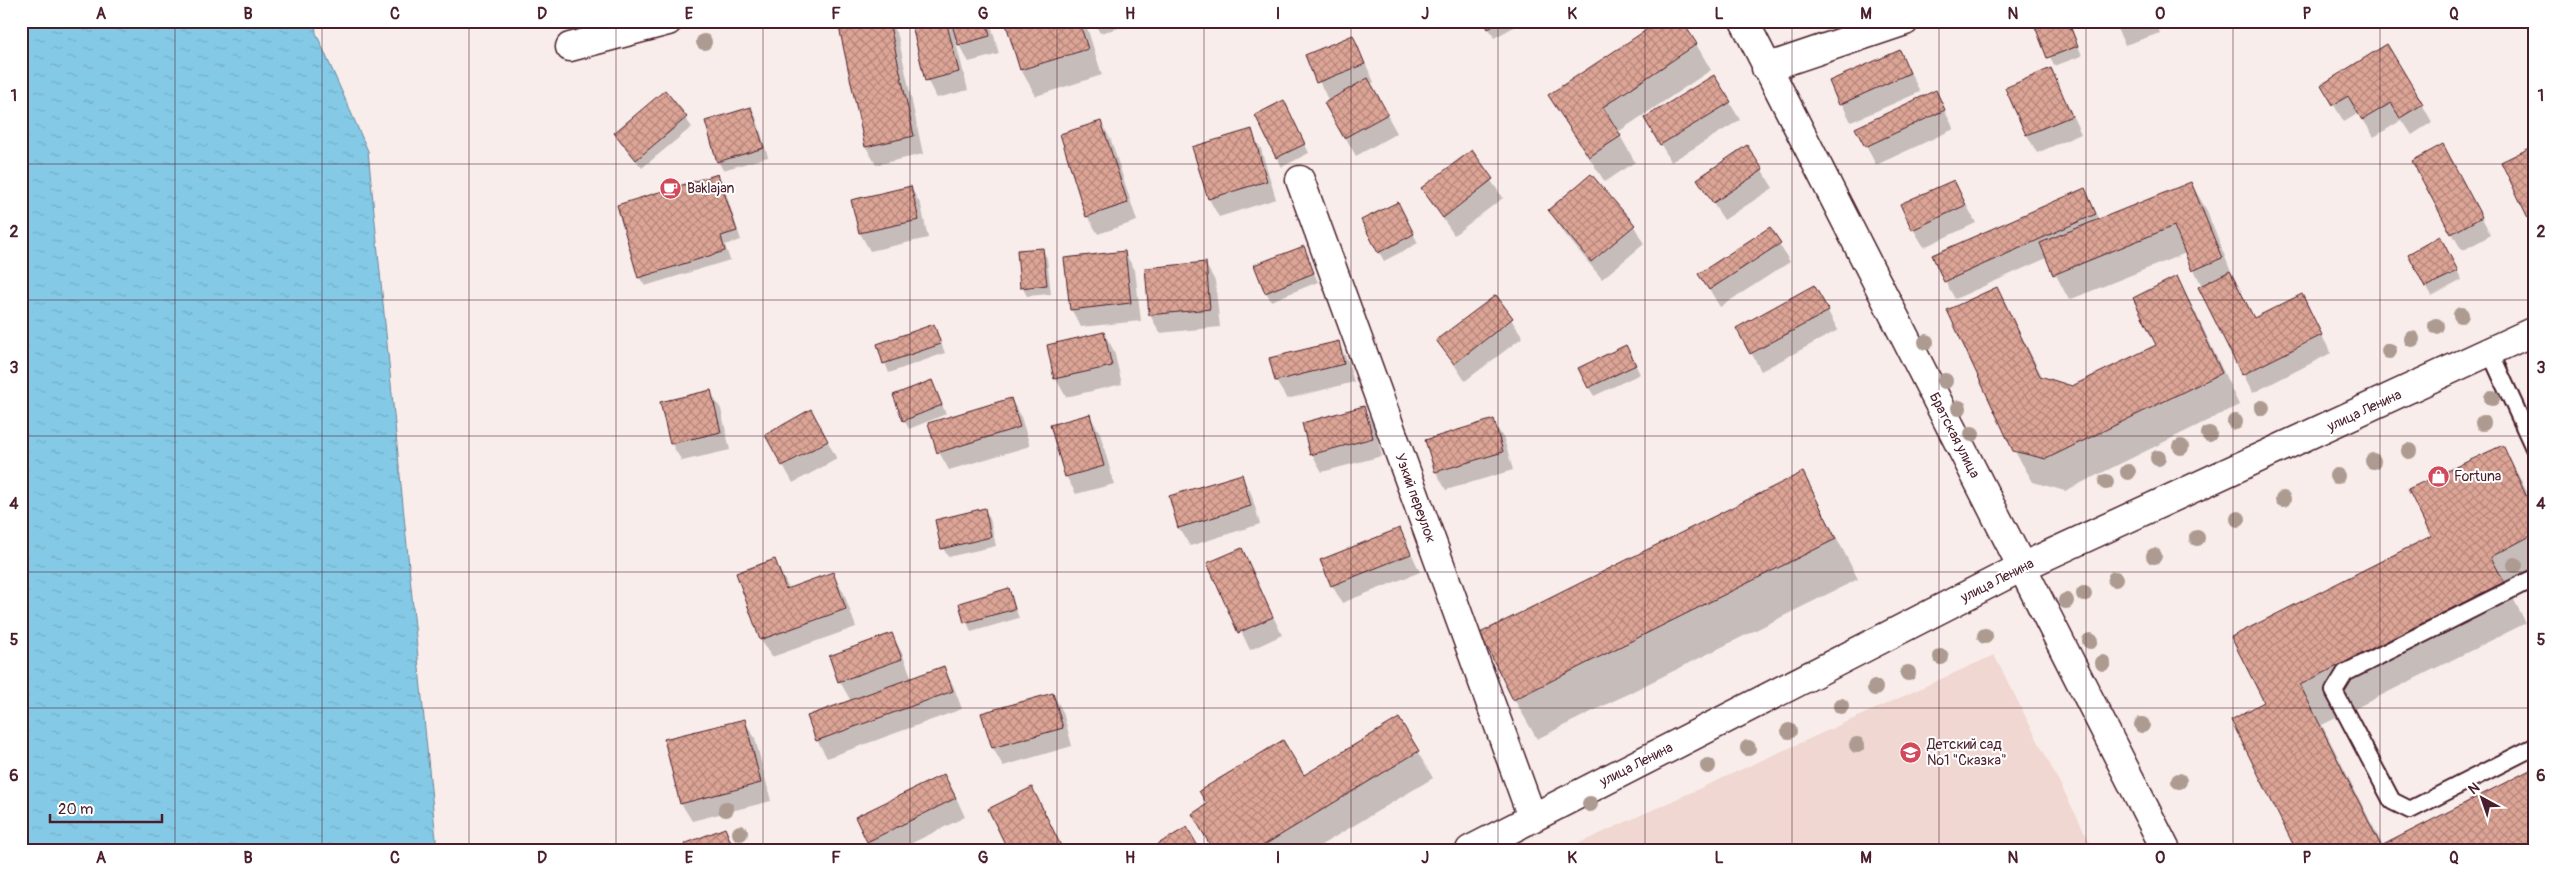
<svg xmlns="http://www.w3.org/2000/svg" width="2555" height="871" font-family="Pangolin,sans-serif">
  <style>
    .built { fill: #f0d7d1 }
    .water { fill: url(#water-ripples); stroke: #6d869b }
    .shadow { fill: #0003 }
    .building { fill: url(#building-cross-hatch); stroke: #4a1f2b }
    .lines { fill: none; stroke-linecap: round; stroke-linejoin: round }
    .service-casing { stroke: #4a1f2b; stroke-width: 20 }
    .minor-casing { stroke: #4a1f2b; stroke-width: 31 }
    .service { stroke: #fff; stroke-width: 16 }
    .minor { stroke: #fff; stroke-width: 28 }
    .tree { fill: #ad9a91 }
    .grid { fill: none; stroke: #4a1f2b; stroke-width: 1; stroke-opacity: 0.55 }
    .labels { text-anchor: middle; stroke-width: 4; stroke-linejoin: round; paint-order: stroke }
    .poi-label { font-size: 14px; fill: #4a1f2b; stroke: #fff; text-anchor: start }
    .street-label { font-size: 14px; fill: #4a1f2b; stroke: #fff }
    .neatline { fill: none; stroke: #4a1f2b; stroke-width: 2 }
    .grid-label { font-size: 16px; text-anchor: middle; font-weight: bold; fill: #4a1f2b }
  </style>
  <defs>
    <pattern id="water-ripples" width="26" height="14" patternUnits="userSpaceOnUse" patternTransform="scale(1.25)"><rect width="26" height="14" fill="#84cae6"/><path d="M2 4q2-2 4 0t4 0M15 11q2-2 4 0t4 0" fill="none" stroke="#74adc5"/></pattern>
    <pattern id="building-cross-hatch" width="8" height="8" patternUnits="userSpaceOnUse" patternTransform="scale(1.25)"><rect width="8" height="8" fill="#dda596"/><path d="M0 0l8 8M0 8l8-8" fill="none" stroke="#b5867b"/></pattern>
  </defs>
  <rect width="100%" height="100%" fill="#f8edea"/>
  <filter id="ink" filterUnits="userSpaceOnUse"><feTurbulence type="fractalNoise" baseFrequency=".02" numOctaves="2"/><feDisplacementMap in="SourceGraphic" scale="10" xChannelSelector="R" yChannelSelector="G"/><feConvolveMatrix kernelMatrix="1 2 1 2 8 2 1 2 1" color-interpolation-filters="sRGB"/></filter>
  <g filter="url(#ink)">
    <path class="built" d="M 1994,655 L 2094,850 L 1564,850 Z"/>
    <path class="water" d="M 21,21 L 315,21 L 316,33 L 368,151 L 437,850 L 21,850 Z"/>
    <path class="shadow" d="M 873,21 L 889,21 L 898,36 L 923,154 L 876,165 L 866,147 L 841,28 Z
      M 912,21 L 990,21 L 999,54 L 969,62 L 955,39 L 968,90 L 937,98 L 927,80 Z
      M 1006,21 L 1085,21 L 1102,75 L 1036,96 L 1021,70 Z
      M 1093,21 L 1133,21 L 1134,24 L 1100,33 Z
      M 1485,21 L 1525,21 L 1494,38 Z
      M 1802,21 L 1827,21 L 1807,31 Z
      M 2035,21 L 2069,21 L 2082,56 L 2054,66 Z
      M 2113,21 L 2156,21 L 2160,33 L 2125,45 Z
      M 1353,37 L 1374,82 L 1370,84 L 1397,133 L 1356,156 L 1326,103 L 1329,102 L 1307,55 Z
      M 1696,44 L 1711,70 L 1618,132 L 1635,162 L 1605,182 L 1549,96 Z
      M 1900,51 L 1920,92 L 1851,122 L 1831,82 Z
      M 2051,70 L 2081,134 L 2037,153 L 2027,135 L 2007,88 Z
      M 2322,85 L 2422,104 L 2432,122 L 2412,135 L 2402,120 L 2374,137 L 2359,113 L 2344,122 Z
      M 665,92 L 692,127 L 642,168 L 615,133 Z
      M 1935,92 L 1954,129 L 1876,165 L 1857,128 Z
      M 1730,103 L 1740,120 L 1671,162 L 1646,118 Z
      M 751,108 L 756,117 L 768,157 L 723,170 L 718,161 Z
      M 1289,111 L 1309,153 L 1282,167 L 1256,116 Z
      M 1101,122 L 1111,140 L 1137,221 L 1098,234 L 1087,216 Z
      M 1251,131 L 1261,149 L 1276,199 L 1219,217 L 1209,199 Z
      M 1471,152 L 1503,198 L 1454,235 L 1422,188 Z
      M 2453,164 L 2491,235 L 2462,251 L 2452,233 Z
      M 1762,170 L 1773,188 L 1724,220 L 1709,197 Z
      M 718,175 L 723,184 L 741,240 L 725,245 L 730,260 L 645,286 L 639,277 Z
      M 1954,181 L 1976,223 L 1924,247 L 1913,229 Z
      M 2191,183 L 2206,209 L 2235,282 L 2254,320 L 2301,296 L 2331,353 L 2253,393 L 2199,288 L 2202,286 L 2186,253 L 2069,300 L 2047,258 L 1955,299 L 1945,281 L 2084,189 L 2100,220 Z
      M 911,188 L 921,205 L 928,238 L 870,251 L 860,233 L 852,201 Z
      M 1550,210 L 1634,226 L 1644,244 L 1602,279 L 1560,228 Z
      M 1402,212 L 1418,243 L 1384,261 L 1379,252 Z
      M 1770,229 L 1790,262 L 1720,307 L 1700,274 Z
      M 2445,247 L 2462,280 L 2432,296 L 2409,254 Z
      M 1303,248 L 1318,282 L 1271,301 L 1266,292 Z
      M 1042,249 L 1047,258 L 1051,294 L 1027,296 L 1022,287 Z
      M 1124,252 L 1135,270 L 1141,321 L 1081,327 L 1071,309 Z
      M 1205,263 L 1215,281 L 1220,327 L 1160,333 L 1150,315 Z
      M 2176,278 L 2194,309 L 2239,405 L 2065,491 L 2033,482 L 2014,450 L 1997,288 L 2043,378 L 2072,387 L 2158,346 Z
      M 1495,296 L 1523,337 L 1465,381 L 1438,340 Z
      M 1824,304 L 1838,330 L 1761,371 L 1738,328 Z
      M 934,326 L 945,353 L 889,373 L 878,345 Z
      M 1104,333 L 1114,351 L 1122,384 L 1066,397 L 1056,379 L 1048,346 Z
      M 1338,343 L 1348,361 L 1354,382 L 1287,399 L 1276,381 L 1271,359 Z
      M 1631,356 L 1640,374 L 1594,396 L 1589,388 Z
      M 936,390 L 946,414 L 909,429 L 904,420 Z
      M 710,392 L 721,409 L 730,450 L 682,461 L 671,443 Z
      M 1011,399 L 1021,417 L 1030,446 L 949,470 L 939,452 Z
      M 1363,407 L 1374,425 L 1382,456 L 1322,472 L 1312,454 Z
      M 1089,415 L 1100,433 L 1114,484 L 1076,494 L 1066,476 Z
      M 1493,421 L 1504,439 L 1513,470 L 1446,490 L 1436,472 L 1427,441 Z
      M 821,429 L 837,459 L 793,483 L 783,465 Z
      M 2503,447 L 2534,505 L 2534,586 L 2513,598 L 2526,623 L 2322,725 L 2383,846 L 2534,769 L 2534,850 L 2297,850 L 2266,703 L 2433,537 Z
      M 1803,473 L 1858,579 L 1537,739 L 1514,699 Z
      M 1241,476 L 1251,493 L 1260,524 L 1190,546 L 1179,528 L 1170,497 Z
      M 985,510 L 990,519 L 996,546 L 948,557 L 943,548 Z
      M 1400,529 L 1420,572 L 1342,603 L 1332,585 Z
      M 1241,549 L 1282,635 L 1250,650 L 1209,563 Z
      M 775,560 L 789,589 L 832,573 L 843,591 L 856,627 L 772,657 L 761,640 L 737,574 Z
      M 1008,590 L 1019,618 L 971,632 L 960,604 Z
      M 892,635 L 902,653 L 912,679 L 943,668 L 953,685 L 962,709 L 827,758 L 817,740 L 851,701 L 840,682 L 830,657 Z
      M 1053,694 L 1063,712 L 1072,746 L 1003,766 L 993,748 L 983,714 Z
      M 1398,719 L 1433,778 L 1313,850 L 1214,850 L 1303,776 Z
      M 744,720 L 755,738 L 771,801 L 692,821 L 681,803 Z
      M 1031,788 L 1042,806 L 1063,850 L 1009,850 Z
      M 954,793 L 965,817 L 898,850 L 873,850 L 857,818 Z
      M 725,830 L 736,850 L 688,850 Z"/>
    <path class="building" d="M 889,21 L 914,136 L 865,147 L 839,27 L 867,21 Z
      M 911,21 L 946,21 L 959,72 L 925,81 Z
      M 951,21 L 986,21 L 990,36 L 958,45 Z
      M 1005,21 L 1079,21 L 1088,49 L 1020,70 Z
      M 1484,21 L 1503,21 L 1488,29 Z
      M 1660,21 L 1682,21 L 1697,44 L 1603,107 L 1621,136 L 1589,157 L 1548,95 Z
      M 2033,21 L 2068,21 L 2078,46 L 2047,58 Z
      M 2111,21 L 2132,21 L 2114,28 Z
      M 1353,35 L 1365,64 L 1316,83 L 1305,55 Z
      M 2387,44 L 2423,104 L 2400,118 L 2391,103 L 2362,120 L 2348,96 L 2333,105 L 2321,85 Z
      M 1900,50 L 1910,73 L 1839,105 L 1829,81 Z
      M 2051,68 L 2072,116 L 2026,135 L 2005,88 Z
      M 1714,75 L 1731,102 L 1660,145 L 1644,118 Z
      M 1368,78 L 1388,114 L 1344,138 L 1324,103 Z
      M 665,90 L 687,117 L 636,160 L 614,133 Z
      M 1936,90 L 1945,110 L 1865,147 L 1855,128 Z
      M 1284,100 L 1305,144 L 1276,158 L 1255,115 Z
      M 751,107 L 764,148 L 717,162 L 705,121 Z
      M 1101,121 L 1128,203 L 1086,217 L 1060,134 Z
      M 1252,129 L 1267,181 L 1208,199 L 1192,147 Z
      M 2443,144 L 2482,217 L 2451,234 L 2412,161 Z
      M 1747,145 L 1763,170 L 1713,203 L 1697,179 Z
      M 2534,146 L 2534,225 L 2532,226 L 2501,162 Z
      M 1472,150 L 1493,179 L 1443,218 L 1421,188 Z
      M 718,174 L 737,231 L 721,236 L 725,251 L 638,278 L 617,205 Z
      M 1591,174 L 1635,225 L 1591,262 L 1548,210 Z
      M 1954,180 L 1966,205 L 1912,230 L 1900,204 Z
      M 2191,182 L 2222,258 L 2192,271 L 2174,226 L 2053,275 L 2040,243 Z
      M 911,186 L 919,220 L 859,233 L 851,200 Z
      M 2085,188 L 2096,214 L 1944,282 L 1932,255 Z
      M 1398,202 L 1414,234 L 1378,253 L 1361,220 Z
      M 1770,227 L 1781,243 L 1709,290 L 1698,274 Z
      M 2440,236 L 2458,271 L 2425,287 L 2408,254 Z
      M 1304,246 L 1314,273 L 1265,293 L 1254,265 Z
      M 1043,248 L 1047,285 L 1020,288 L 1017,250 Z
      M 1125,251 L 1131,303 L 1070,310 L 1064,258 Z
      M 1206,262 L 1210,309 L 1149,315 L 1145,268 Z
      M 2230,271 L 2254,318 L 2302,294 L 2322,335 L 2242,375 L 2198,287 Z
      M 2177,276 L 2222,373 L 2046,459 L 2013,451 L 1947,310 L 1997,287 L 2040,376 L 2072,386 L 2156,345 L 2133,298 Z
      M 1814,285 L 1829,311 L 1750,354 L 1736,328 Z
      M 1496,295 L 1513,318 L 1454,364 L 1436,340 Z
      M 934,324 L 941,344 L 883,364 L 877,344 Z
      M 1104,332 L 1112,366 L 1054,379 L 1047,345 Z
      M 1339,341 L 1344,364 L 1275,381 L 1269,358 Z
      M 1626,345 L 1636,365 L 1588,388 L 1578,368 Z
      M 932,380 L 942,405 L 903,421 L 893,395 Z
      M 711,390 L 721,432 L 670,444 L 660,402 Z
      M 1011,398 L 1020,427 L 937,453 L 928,423 Z
      M 1364,406 L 1373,438 L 1310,455 L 1302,423 Z
      M 811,409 L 828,441 L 782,466 L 765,435 Z
      M 1090,414 L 1104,466 L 1065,477 L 1050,425 Z
      M 1494,419 L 1503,452 L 1435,472 L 1425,440 Z
      M 2503,445 L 2534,513 L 2534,534 L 2491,557 L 2504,582 L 2300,685 L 2381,846 L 2534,768 L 2534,847 L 2529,850 L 2296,850 L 2231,720 L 2264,702 L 2231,637 L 2431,536 L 2408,489 Z
      M 1803,472 L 1836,539 L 1513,700 L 1480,633 Z
      M 1242,474 L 1251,506 L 1178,528 L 1169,496 Z
      M 985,508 L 991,537 L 941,549 L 935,520 Z
      M 1400,528 L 1411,554 L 1331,586 L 1320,560 Z
      M 1242,548 L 1273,617 L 1238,633 L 1207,563 Z
      M 775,559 L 786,589 L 833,572 L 846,609 L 760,640 L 736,573 Z
      M 1009,588 L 1015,609 L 964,623 L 959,603 Z
      M 892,633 L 902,659 L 838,682 L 829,656 Z
      M 944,666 L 953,691 L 816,741 L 807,716 Z
      M 1053,693 L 1063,728 L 992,748 L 981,713 Z
      M 1399,718 L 1419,751 L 1256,850 L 1213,850 L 1192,814 L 1207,804 L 1199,791 L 1283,740 L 1304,775 Z
      M 745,719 L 761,783 L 680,804 L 664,739 Z
      M 944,774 L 956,798 L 867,842 L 855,817 Z
      M 1032,787 L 1063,850 L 1008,850 L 988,809 Z
      M 1187,827 L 1200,850 L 1162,850 L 1158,844 Z
      M 725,828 L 734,850 L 687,850 L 684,844 Z"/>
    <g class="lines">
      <defs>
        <path id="service" d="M 2490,352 L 2534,448
          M 2534,578 L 2345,673 L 2334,691 L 2392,801 L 2410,810 L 2534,747"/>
        <path id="minor" d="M 1744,21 L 2166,850
          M 570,47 L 668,21
          M 1766,68 L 1905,21
          M 1300,180 L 1532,817
          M 1470,850 L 2022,567 L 2534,331"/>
      </defs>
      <use href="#service" class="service-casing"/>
      <use href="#minor" class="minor-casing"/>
      <use href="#service" class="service"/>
      <use href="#minor" class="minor"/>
    </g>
    <g class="tree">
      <circle cx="704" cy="42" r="8"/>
      <circle cx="2461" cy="315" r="8"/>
      <circle cx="2436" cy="326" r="8"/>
      <circle cx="2412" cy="339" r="8"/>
      <circle cx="1926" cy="342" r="8"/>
      <circle cx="2389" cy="351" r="8"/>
      <circle cx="1945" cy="381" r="8"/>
      <circle cx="2492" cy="398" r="8"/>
      <circle cx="1959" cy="408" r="8"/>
      <circle cx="2262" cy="408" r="8"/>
      <circle cx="2235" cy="422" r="8"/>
      <circle cx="2483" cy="423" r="8"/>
      <circle cx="1972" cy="434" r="8"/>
      <circle cx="2209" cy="434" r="8"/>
      <circle cx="2181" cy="447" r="8"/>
      <circle cx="2409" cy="451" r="8"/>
      <circle cx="2158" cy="458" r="8"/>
      <circle cx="2373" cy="461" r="8"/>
      <circle cx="2128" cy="472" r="8"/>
      <circle cx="2337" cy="476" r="8"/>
      <circle cx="2106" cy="482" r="8"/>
      <circle cx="2283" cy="499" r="8"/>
      <circle cx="2238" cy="519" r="8"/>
      <circle cx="2197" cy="538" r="8"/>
      <circle cx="2154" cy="556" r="8"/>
      <circle cx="2515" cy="565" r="8"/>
      <circle cx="2115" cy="579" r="8"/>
      <circle cx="2084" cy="594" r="8"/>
      <circle cx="2066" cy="601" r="8"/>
      <circle cx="1985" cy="636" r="8"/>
      <circle cx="2090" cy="641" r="8"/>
      <circle cx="1941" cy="657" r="8"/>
      <circle cx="2103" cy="663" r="8"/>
      <circle cx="1908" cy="673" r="8"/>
      <circle cx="1875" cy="688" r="8"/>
      <circle cx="1841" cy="706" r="8"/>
      <circle cx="2142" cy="725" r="8"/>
      <circle cx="1789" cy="731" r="8"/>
      <circle cx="1857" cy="745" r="8"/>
      <circle cx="1748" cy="748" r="8"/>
      <circle cx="1708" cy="766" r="8"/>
      <circle cx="2179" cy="781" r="8"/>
      <circle cx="1590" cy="804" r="8"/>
      <circle cx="726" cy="809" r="8"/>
      <circle cx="740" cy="833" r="8"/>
    </g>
  </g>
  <path class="grid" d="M 175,21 L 175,850M 322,21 L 322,850M 469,21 L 469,850M 616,21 L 616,850M 763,21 L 763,850M 910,21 L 910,850M 1057,21 L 1057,850M 1204,21 L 1204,850M 1351,21 L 1351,850M 1498,21 L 1498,850M 1645,21 L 1645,850M 1792,21 L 1792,850M 1939,21 L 1939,850M 2086,21 L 2086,850M 2233,21 L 2233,850M 2380,21 L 2380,850M 21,164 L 2534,164M 21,300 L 2534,300M 21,436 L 2534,436M 21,572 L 2534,572M 21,708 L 2534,708"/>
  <defs>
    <symbol id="cafe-disc" viewBox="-11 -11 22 22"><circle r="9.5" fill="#d1495b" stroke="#fff"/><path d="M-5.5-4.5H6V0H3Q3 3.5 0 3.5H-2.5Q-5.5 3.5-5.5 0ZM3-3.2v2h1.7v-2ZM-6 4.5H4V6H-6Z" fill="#fff"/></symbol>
    <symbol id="shop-disc" viewBox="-11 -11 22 22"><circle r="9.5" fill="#d1495b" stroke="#fff"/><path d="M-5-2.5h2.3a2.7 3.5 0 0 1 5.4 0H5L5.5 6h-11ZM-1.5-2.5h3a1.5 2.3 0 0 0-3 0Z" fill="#fff"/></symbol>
    <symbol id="school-disc" viewBox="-11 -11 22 22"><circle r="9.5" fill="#d1495b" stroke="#fff"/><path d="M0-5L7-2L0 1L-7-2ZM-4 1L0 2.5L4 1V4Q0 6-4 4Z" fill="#fff"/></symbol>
  </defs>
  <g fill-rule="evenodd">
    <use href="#cafe-disc" x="658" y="176" width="25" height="25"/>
    <use href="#shop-disc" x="2426" y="464" width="25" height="25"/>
    <use href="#school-disc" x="1898" y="740" width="25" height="25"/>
  </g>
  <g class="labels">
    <g class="poi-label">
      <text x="687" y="193">Baklajan</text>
      <text x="2454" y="481">Fortuna</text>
      <text x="1927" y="749">Детский сад<tspan x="1927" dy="16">№1 "Сказка"</tspan></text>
    </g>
    <g class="street-label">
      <text transform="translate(2364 410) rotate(-25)" y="5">улица Ленина</text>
      <text transform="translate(1955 435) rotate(63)" y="5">Братская улица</text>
      <text transform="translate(1416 498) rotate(70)" y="5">Узкий переулок</text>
      <text transform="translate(1997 580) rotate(-27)" y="5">улица Ленина</text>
      <text transform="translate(1636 764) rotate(-27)" y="5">улица Ленина</text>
    </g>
  </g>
  <rect width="2555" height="871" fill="none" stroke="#fff" stroke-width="55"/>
  <g transform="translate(2482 798) rotate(320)" stroke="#ffffff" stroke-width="4" paint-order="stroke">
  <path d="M0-4L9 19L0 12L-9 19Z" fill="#4a1f2b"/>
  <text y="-8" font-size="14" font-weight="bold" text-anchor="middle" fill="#4a1f2b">N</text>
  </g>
  <path d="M50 814v8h112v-8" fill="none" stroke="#4a1f2b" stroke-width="2.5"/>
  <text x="58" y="814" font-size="15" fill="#4a1f2b" stroke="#ffffff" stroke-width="4" paint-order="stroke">20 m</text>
  <rect x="28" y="28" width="2500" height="816" class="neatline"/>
  <g class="grid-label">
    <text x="101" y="19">A</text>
    <text x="248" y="19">B</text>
    <text x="395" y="19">C</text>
    <text x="542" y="19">D</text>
    <text x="689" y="19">E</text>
    <text x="836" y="19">F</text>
    <text x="983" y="19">G</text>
    <text x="1130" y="19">H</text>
    <text x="1278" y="19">I</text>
    <text x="1425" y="19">J</text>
    <text x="1572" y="19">K</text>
    <text x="1719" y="19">L</text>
    <text x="1866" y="19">M</text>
    <text x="2013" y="19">N</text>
    <text x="2160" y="19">O</text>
    <text x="2307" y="19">P</text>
    <text x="2454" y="19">Q</text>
    <text x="14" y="101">1</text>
    <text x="2541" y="101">1</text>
    <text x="14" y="237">2</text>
    <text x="2541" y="237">2</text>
    <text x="14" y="373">3</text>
    <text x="2541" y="373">3</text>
    <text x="14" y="509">4</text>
    <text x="2541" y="509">4</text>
    <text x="14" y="645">5</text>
    <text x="2541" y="645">5</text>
    <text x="14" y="781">6</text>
    <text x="2541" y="781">6</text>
    <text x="101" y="863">A</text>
    <text x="248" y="863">B</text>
    <text x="395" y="863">C</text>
    <text x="542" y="863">D</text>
    <text x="689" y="863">E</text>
    <text x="836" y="863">F</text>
    <text x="983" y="863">G</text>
    <text x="1130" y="863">H</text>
    <text x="1278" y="863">I</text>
    <text x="1425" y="863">J</text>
    <text x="1572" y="863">K</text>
    <text x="1719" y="863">L</text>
    <text x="1866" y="863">M</text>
    <text x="2013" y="863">N</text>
    <text x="2160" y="863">O</text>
    <text x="2307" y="863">P</text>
    <text x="2454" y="863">Q</text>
  </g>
</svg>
